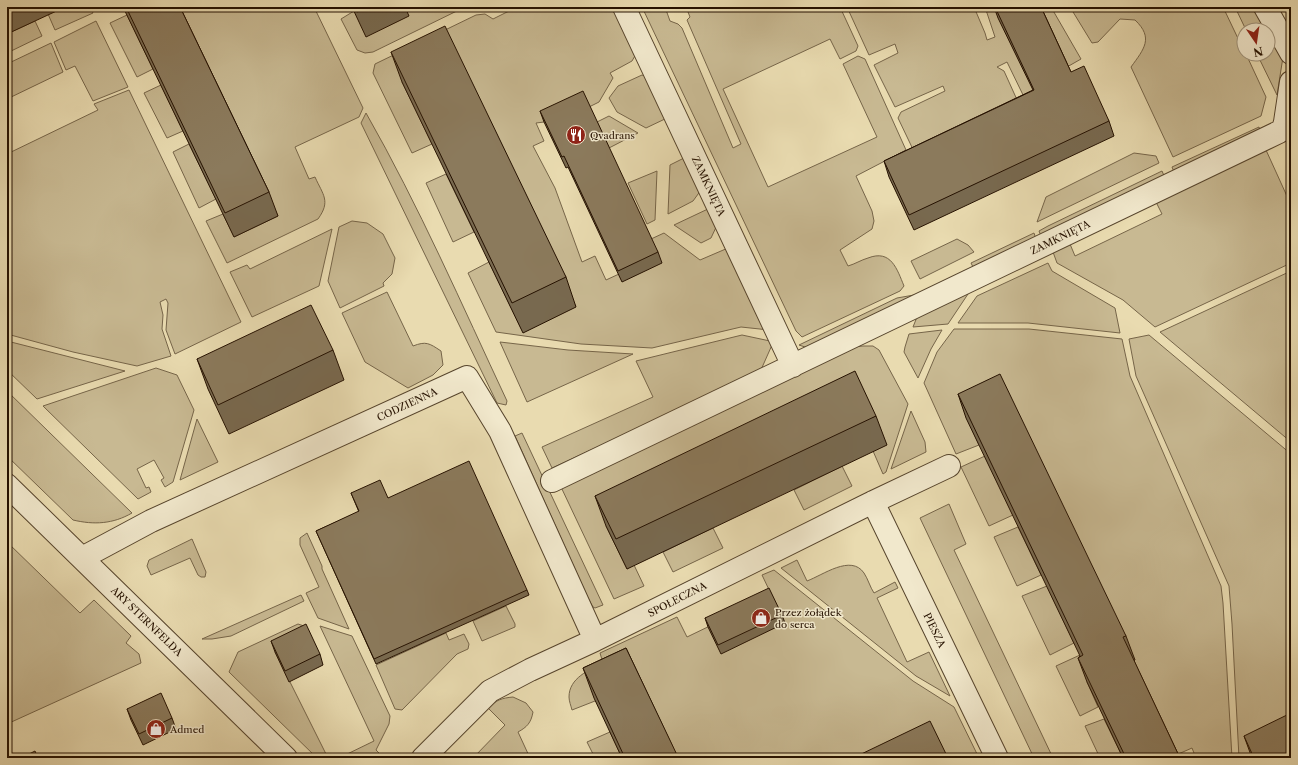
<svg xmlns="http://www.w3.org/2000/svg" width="1298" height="765" font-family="'Libre Caslon Text',serif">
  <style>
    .green { fill: #c8b992; stroke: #766549 }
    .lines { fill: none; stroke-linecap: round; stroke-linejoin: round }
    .minor-casing { stroke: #56442c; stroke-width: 24 }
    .minor { stroke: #f1e8cc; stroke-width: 22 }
    .wall { fill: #78694f; stroke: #251100 }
    .building { fill: #8b7a5c; stroke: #251100 }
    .labels { text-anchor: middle; stroke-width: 3; stroke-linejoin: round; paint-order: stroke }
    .poi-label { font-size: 10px; fill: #251100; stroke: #f1e8cc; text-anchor: start }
    .street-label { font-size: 10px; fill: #251100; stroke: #f1e8cc }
  </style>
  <rect width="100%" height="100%" fill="#e9dbb0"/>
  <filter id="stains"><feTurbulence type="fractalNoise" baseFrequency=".005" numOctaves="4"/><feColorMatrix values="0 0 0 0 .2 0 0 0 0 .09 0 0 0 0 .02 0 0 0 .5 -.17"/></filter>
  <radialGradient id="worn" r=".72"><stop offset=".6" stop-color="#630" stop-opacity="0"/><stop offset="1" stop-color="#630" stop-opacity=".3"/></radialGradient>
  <path class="green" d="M 63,7 L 90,7 L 93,13 L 55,30 L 48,14 Z
    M 177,7 L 314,7 L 363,108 L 359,117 L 295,147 L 309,179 L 315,177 C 323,195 331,201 318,219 L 227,263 L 206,221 L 223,214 L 234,237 L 278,216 Z
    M 404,7 L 465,7 L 373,52 L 365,53 L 357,50 L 341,19 L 354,11 Z
    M 517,7 L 612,7 L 636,54 L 632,61 L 610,73 L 613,78 L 599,102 L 589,107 L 586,102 L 544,122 L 536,123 L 544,141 L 533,146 L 555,188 L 582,262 L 595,256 L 606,280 L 619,274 L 622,281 L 651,239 L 664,233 L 700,260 L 728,248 L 769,330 L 741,327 L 652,348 L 581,344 L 496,332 L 468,273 L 489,262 L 523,332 L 576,306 L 402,82 L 432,144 L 412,153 L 373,73 L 375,64 L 476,15 L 485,14 L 493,19 Z
    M 642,7 L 665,7 L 670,21 L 678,24 L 682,28 L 733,148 L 741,144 L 687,20 L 690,17 L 686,7 L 821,7 L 822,9 L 826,7 L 840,7 L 858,46 L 856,51 L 840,59 L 830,39 L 723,89 L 768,187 L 877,137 L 843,64 L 858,56 L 865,59 L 906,150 L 856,176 L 872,211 L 874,221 L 872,229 L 840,250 L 848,266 C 855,264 861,260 868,258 C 891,249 897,269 904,286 L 900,291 L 802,337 L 796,331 Z
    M 847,7 L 974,7 L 985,33 L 987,40 L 995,37 L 986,10 L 986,7 L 1022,7 L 1036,87 L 1025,99 L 1007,62 L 997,67 L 1004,71 L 1023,113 L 919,162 L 898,118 L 901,112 L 945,91 L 943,86 L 895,107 L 874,65 L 898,53 L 895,44 L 869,55 Z
    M 1039,7 L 1051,7 L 1081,59 L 1067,67 Z
    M 1070,7 L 1223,7 L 1244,51 L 1244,54 L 1246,54 L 1266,97 L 1261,116 L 1173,157 L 1131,67 C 1144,49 1154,38 1135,20 L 1120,19 L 1098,42 L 1092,43 Z
    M 1235,7 L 1254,7 L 1267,30 L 1246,30 Z
    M 127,15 L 153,69 L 137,77 L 110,23 Z
    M 35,21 L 42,36 L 7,53 L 7,34 Z
    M 96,21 L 128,87 L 93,101 L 75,66 L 66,70 L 54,42 Z
    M 1268,32 L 1283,57 L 1277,95 L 1257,54 L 1268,54 Z
    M 51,43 L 63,72 L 7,99 L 7,64 Z
    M 642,75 L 648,77 L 667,118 L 646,128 L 617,112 L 609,98 L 618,86 Z
    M 161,85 L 183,131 L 167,138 L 144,93 Z
    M 129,90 L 241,322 L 175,354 L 166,330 L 168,303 L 166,299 L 160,302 L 163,315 L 162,329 L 171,356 L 137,366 L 73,352 L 7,334 L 7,154 L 98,110 L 94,104 Z
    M 366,113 C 419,206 462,305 507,401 L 506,405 L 497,403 L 361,123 Z
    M 609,116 L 638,133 L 609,148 L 597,122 Z
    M 1259,127 L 1261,134 L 1174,172 L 1172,167 Z
    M 189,144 L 216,199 L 199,208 L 173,152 Z
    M 1266,150 L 1291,205 L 1291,263 L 1155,327 L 1123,300 L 1057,263 L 1053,252 L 1070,244 L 1075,256 L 1162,214 L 1156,202 Z
    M 1134,153 L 1156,156 L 1159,163 L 1037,222 L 1046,197 Z
    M 686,157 L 701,190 L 693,201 L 668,214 L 670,165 Z
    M 657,171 L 655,220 L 647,224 L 628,183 Z
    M 1162,171 L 1165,178 L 1041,236 L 1039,231 L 1048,226 Z
    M 446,174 L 474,232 L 453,242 L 426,183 Z
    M 710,208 L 718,223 L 711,238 L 701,243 L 674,225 Z
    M 352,221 L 367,223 L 383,234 L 395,258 L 392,274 L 383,283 L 384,286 L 340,308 L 328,281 L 339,227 Z
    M 332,229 L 319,286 L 252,317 L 230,272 L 247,265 L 250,269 Z
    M 1034,233 L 1036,239 L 974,269 L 971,263 Z
    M 957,239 L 968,245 L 974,252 L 920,279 L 911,261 Z
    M 1048,263 L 1052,271 L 1115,308 L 1120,333 L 1028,323 L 958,323 L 977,296 Z
    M 1291,271 L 1291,442 L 1160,332 Z
    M 970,291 L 948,324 L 913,327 L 917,317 Z
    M 387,292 L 413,346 C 426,341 429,343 441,351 L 443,365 L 433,375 L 408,388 L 365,362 L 342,313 Z
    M 914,295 L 914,298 L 813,348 L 805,347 L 799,345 L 897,298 Z
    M 954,329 L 1029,329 L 1122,339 L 1130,376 L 1221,586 L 1223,603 L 1232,758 L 1196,758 L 1192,748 L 1176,755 L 1131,662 L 1135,660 L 967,418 L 979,445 L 956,454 L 924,383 L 937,352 Z
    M 942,330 L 931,349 L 918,378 L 904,352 L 905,347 L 909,334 Z
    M 742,335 L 770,341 L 772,345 L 760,372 L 552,468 L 542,447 L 653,397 L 636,361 Z
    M 1149,335 L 1291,454 L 1291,742 L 1257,758 L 1239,758 L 1232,624 L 1229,586 L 1136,376 L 1129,339 Z
    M 7,341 L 125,371 L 37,399 L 7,370 Z
    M 500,342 L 568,350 L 633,354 L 527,402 Z
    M 863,346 L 873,346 L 879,350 L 908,404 L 886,472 L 883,474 L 873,451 L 606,526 L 627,569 L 634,565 L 644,586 L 614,599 L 561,487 L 853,347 Z
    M 156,368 L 177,375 L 194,410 L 173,482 L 165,487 L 161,480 L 164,478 L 154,460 L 137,469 L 146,488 L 149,487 L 151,492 L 138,499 L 43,406 Z
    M 7,391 L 132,513 C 113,524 94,525 73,520 L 7,456 Z
    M 911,411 L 925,442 L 926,452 L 891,469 Z
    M 197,419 L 218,462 L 180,480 Z
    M 522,433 L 603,605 L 595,608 L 593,607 L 588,598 L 515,436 Z
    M 985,456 L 1013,515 L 989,526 L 961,467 Z
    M 842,466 L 852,486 L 804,510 L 794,490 Z
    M 949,504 L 966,544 L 954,550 L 1053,758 L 1034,758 L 920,518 Z
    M 1018,527 L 1041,575 L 1017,586 L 994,537 Z
    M 713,528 L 723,548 L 673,572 L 663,552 Z
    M 307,533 L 322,566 L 322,569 L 349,629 L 318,618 L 306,593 L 319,587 L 300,545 L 300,538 Z
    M 192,539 L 206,572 L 205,577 L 201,577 L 198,575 L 190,558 L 151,575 L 147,566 L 149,560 Z
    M 7,542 L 80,613 L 94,600 L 131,636 L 126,643 L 139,654 L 141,663 L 7,724 Z
    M 797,560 L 807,581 C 823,575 851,554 864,573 C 868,579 870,587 874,593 L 895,582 L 898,588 L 877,598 L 907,662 L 929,652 L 950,696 L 916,676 L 781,568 Z
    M 774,570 L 913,681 L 954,707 L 979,758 L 675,758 L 595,701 L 572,710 C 571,706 569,701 569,697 C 569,678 589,670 603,663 L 600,653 L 677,617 L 687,637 L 772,596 L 762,575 Z
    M 1047,586 L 1074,643 L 1050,655 L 1022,596 Z
    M 301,595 L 304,601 L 231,636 L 212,639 L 202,639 Z
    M 506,606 L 515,624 L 515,627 L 482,641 L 473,621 Z
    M 298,624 L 304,626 L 275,652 L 328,758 L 317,758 L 229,672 L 238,652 Z
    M 320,626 L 352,636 L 390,716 L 389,724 L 376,750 L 384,758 L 339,758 L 374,741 Z
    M 446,633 L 449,640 L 464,634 L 469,644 L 468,649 L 457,654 L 402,710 L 395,709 L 376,665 Z
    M 1080,655 L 1091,679 L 1087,682 L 1098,707 L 1080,716 L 1056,666 Z
    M 513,697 L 526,703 L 533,712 C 531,723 527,727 518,732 L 530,758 L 473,758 L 505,725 L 488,708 C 496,700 502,698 513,697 Z
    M 1104,719 L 1123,758 L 1100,758 L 1085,726 Z
    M 610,732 L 622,758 L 595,758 L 587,742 Z"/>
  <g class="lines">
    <defs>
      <path id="minor" d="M 624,7 L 793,366
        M 1265,7 L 1291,53
        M 552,481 L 1279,132 L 1283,129 L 1285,122 L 1291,82
        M 7,485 L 286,758
        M 873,502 L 997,758
        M 82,558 L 151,521 L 467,377 L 500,431 L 595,640
        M 423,758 L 490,691 L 530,670 L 595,640 L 873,502 L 949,466"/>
    </defs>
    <use href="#minor" class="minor-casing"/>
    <use href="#minor" class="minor"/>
  </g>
  <path class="wall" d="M 7,7 L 63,7 L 63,8 L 7,34 Z
    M 123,7 L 180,7 L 269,192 L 278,216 L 234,237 Z
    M 352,7 L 405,7 L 409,16 L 366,37 Z
    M 994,7 L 1041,7 L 1071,72 L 1109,121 L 1114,136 L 914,230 L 889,177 L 884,161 L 1033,90 L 998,18 Z
    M 391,52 L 566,277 L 576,307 L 523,333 L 402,82 Z
    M 540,111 L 658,252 L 662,263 L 622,282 L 568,167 L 566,168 L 544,122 Z
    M 333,350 L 344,380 L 229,434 L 208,389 L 197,359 Z
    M 958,394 L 1126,636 L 1135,660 L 1134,661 L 1180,758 L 1123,758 L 1087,682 L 1078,658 L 1080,656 L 966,418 Z
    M 876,416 L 887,445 L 627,569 L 606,526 L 595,496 Z
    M 351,493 L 388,498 L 527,590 L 529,595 L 376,664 L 316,531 L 359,512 Z
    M 782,615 L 785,623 L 721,654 L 708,627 L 705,618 Z
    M 271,641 L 320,654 L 323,665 L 289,682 L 275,652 Z
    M 626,648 L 678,758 L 622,758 L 594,698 L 583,668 Z
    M 127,709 L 172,718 L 176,729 L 143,745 L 131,720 Z
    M 1244,736 L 1291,758 L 1252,758 Z"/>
  <path class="building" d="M 126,7 L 180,7 L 269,192 L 225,213 Z
    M 355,7 L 368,7 L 357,12 Z
    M 995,7 L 1041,7 L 1071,72 L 1084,66 L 1109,121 L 909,215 L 884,161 L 1034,90 Z
    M 445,26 L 566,277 L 512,303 L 391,52 Z
    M 583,91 L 658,252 L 618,271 L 564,156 L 562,157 L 540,111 Z
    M 311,305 L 333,350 L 218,405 L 197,359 Z
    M 855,371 L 876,416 L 616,539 L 595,496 Z
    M 1000,374 L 1126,636 L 1123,637 L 1180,758 L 1126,758 L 1078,658 L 1083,655 L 958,394 Z
    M 469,461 L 527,590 L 374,659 L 316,531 L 359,511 L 351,493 L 380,480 L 388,498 Z
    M 769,588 L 782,615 L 718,645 L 705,618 Z
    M 306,624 L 320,654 L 285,671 L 271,641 Z
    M 626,648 L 678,757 L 676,758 L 625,758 L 583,668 Z
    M 161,693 L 172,718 L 139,734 L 127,709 Z
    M 1291,713 L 1291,758 L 1254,758 L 1244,736 Z
    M 930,721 L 948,758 L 853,758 Z
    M 35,751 L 38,758 L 21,758 Z"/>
  <defs>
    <symbol id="restaurant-disc" viewBox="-11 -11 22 22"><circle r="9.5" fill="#8f2418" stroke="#f1e8cc"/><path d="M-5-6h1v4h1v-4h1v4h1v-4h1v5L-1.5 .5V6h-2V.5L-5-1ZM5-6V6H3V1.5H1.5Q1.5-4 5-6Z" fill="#fff"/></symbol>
    <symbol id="shop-disc" viewBox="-11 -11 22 22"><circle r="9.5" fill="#8f2418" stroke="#f1e8cc"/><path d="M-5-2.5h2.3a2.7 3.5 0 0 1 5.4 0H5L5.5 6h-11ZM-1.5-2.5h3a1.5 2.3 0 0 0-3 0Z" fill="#fff"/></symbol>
  </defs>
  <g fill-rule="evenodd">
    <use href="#restaurant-disc" x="565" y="124" width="22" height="22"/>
    <use href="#shop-disc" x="750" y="607" width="22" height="22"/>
    <use href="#shop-disc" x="145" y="718" width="22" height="22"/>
  </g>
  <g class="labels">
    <g class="poi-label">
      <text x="590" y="139">Qvadrans</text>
      <text x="775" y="616">Przez żołądek<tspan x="775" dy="12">do serca</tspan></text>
      <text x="170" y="733">Admed</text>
    </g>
    <g class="street-label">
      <text transform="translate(709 186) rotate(65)" y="4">ZAMKNIĘTA</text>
      <text transform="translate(1060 237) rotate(-26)" y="4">ZAMKNIĘTA</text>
      <text transform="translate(407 404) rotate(-25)" y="4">CODZIENNA</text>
      <text transform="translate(677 599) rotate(-27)" y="4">SPOŁECZNA</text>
      <text transform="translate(147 621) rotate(44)" y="4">ARY STERNFELDA</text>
      <text transform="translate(935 630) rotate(64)" y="4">PIESZA</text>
    </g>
  </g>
  <rect width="1298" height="765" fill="none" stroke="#e9dbb0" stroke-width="24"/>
  <rect x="8" y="8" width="1282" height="749" fill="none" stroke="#251100" stroke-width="2"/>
  <rect x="12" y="12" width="1274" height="741" fill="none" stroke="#251100"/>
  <g transform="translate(1256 42) rotate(167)"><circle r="19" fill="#f1e8cc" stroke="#9f927a"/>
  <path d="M0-3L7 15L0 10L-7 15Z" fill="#8f2418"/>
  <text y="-6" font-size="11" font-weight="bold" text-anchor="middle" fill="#251100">N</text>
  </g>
  <rect width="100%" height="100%" filter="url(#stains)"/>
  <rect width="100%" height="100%" fill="url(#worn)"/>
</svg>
